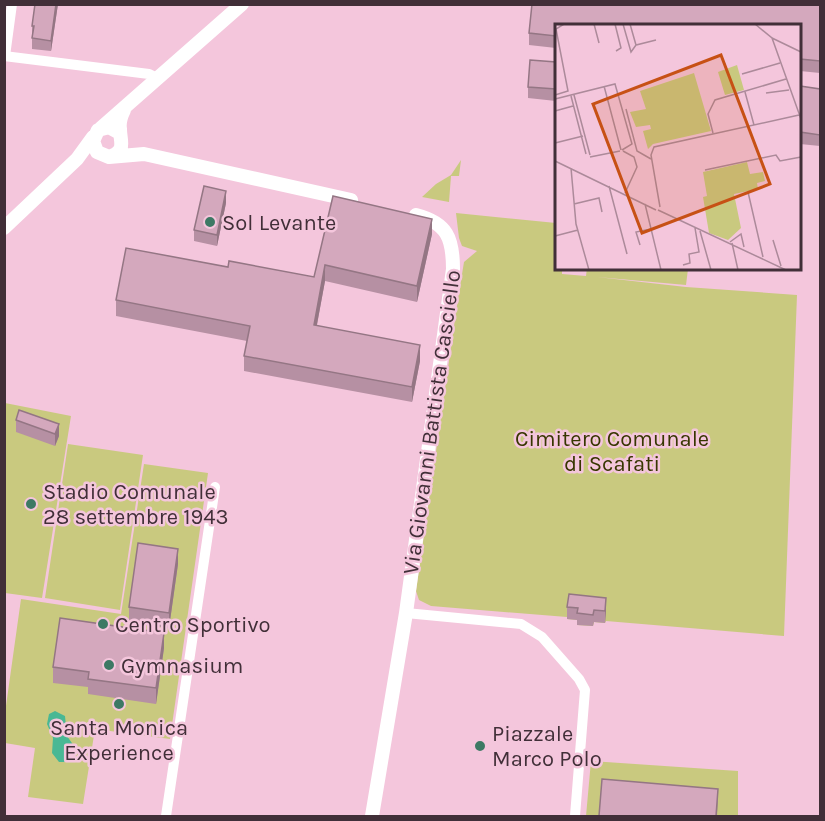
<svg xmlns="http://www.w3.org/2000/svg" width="825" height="821" font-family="Karla,sans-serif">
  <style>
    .green { fill: #c9c97f }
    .water { fill: #49b894 }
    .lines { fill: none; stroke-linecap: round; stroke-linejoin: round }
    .minor { stroke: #fff; stroke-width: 10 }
    .tertiary { stroke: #fff; stroke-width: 14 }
    .wall { fill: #b690a3 }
    .shaded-wall { fill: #947684 }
    .building { fill: #d4a8bd; stroke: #947684; stroke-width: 1.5 }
    .poi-dot { fill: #3d7964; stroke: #f4c6dc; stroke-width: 2 }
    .labels { text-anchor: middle; stroke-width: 5; stroke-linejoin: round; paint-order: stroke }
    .poi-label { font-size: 22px; fill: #412f38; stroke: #f4c6dc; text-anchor: start }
    .street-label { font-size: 22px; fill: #412f38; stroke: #f4c6dc }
    .park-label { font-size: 22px; fill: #373600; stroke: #f4c6dc }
    .inset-road { fill: none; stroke: #ac8a9a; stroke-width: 1.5 }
    .view { fill: #c75115; fill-opacity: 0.15; stroke: #c75115; stroke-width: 3 }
    .inset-edge { fill: none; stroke: #412f38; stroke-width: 3 }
  </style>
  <rect width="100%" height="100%" fill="#f4c6dc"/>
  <path class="green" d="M 461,160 L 459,176 L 451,176 L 449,202 L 422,197 L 436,184 L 451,175 Z
    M 456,213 L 556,223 L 556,268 L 562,269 L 562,274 L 586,276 L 587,268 L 688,269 L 686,285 L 597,277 L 686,287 L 797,295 L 784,636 L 606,621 L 605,623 L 594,622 L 593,626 L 577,625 L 578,620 L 567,619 L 567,617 L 431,606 L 419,600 L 416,591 L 457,305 L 464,262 L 477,251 L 462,246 L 459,238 Z
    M 5,403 L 71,416 L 42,598 L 5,593 Z
    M 68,444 L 143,455 L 120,610 L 45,598 Z
    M 144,464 L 208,473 L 170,739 L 95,729 L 83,804 L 28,797 L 35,748 L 5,743 L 5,713 L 21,599 L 121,614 Z
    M 591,761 L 738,771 L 738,816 L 586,816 Z"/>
  <path class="water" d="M 55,711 L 65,716 L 67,736 L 74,746 L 74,758 L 67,762 L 59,762 L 52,753 L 53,738 L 47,724 L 49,714 Z"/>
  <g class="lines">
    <path class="minor" d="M 4,56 L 149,74 L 159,79
      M 5,56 L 12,4
      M 406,613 L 521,624 L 542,637 L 579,679 L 585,690 L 575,816
      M 166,816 L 215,487"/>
    <path class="tertiary" d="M 101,128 L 242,4
      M 120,133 L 109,127 L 98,130 L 93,141 L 97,152 L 109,157 C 127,151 120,142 120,129 C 119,123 121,116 124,110
      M 109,157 L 144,154 L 351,200
      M 4,228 L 77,159 L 93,137
      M 372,816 L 406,613 L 453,269 C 453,238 447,223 416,215"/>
  </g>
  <path class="wall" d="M 35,4 L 58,4 L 51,51 L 32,49 L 32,26 Z
    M 532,4 L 820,4 L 820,73 L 800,71 L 800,26 L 556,26 L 556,48 L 529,45 L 529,33 Z
    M 556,62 L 556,101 L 528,98 L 528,87 Z
    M 800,86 L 820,89 L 820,146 L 800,144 Z
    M 333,196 L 432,234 L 417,302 L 325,281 L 317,325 L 420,361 L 412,402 L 244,371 L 244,356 L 247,341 L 116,316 L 116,300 L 228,267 L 314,277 Z
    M 226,203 L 217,246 L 194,241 L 194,230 Z
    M 19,410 L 59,436 L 55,446 L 16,432 L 16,420 Z
    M 178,564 L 169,628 L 129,623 L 129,607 Z
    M 567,607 L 606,610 L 605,623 L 594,622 L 593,626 L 577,625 L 577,620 L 567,619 Z
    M 164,648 L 156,704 L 88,694 L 88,687 L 53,683 L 53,667 Z"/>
  <path class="shaded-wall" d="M 56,4 L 58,4 L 51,51 L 51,41 Z
    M 226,191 L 226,203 L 217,246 L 217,235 Z
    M 432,219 L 432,234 L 417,302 L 417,286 Z
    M 325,265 L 325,281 L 314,340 L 314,325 Z
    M 420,345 L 420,361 L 412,402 L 412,387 Z
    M 59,424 L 59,436 L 55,446 L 55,434 Z
    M 178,549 L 178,564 L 169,628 L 169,613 Z
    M 606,598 L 606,610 L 605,623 L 605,611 Z
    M 164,633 L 164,648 L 156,704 L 156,688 Z
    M 718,789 L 717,816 L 716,816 Z"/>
  <path class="building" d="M 35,4 L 56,4 L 51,41 L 32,38 L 34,26 L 32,26 Z
    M 532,4 L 820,4 L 820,61 L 800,59 L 800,26 L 556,26 L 556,36 L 529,33 Z
    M 530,60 L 556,62 L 556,89 L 528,87 Z
    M 800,86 L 820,89 L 820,135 L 800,132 Z
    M 204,186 L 226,191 L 217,235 L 194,230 Z
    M 333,196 L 432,219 L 417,286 L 325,265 L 314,325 L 420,345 L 412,387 L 244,356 L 250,326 L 116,300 L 126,248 L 228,267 L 229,261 L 314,277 Z
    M 19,410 L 59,424 L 55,434 L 16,420 Z
    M 138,543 L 178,549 L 169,613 L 129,607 Z
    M 569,594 L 606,598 L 605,611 L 594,610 L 593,615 L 577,613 L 578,608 L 567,607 Z
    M 60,618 L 164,633 L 156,688 L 88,679 L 89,672 L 53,667 Z
    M 602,779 L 718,789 L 716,816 L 599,816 Z"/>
  <g class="poi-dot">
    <circle cx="210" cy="222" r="6"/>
    <circle cx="31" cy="504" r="6"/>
    <circle cx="103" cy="624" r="6"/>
    <circle cx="109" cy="665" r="6"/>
    <circle cx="119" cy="704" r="6"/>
    <circle cx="480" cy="746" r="6"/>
  </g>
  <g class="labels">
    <g class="poi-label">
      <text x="222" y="230">Sol Levante</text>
      <text x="43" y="499">Stadio Comunale<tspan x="43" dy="25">28 settembre 1943</tspan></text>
      <text x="115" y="632">Centro Sportivo</text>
      <text x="121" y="673">Gymnasium</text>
      <text x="119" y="735" text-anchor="middle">Santa Monica<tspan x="119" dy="25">Experience</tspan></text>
      <text x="492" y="741">Piazzale<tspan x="492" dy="25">Marco Polo</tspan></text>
    </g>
    <g class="street-label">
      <text transform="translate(431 422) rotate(-82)" y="8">Via Giovanni Battista Casciello</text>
    </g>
    <g class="park-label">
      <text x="612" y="446">Cimitero Comunale<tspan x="612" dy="25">di Scafati</tspan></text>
    </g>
  </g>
  <g transform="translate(555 24)">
    <rect width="246" height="246" fill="#f4c6dc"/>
    <path d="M 182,41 L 189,66 L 170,71 L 163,48 ZM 139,49 L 156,107 L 98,120 L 93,125 L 88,107 L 96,105 L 95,101 L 81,103 L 75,88 L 91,85 L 85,67 ZM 192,138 L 195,150 L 208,148 L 210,157 L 202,159 L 203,165 L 179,170 L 186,204 L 173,216 L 154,209 L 148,173 L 152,172 L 148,148 Z" fill="#c9c97f"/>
    <path class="inset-road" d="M 39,0 L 44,19M 60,0 L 66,24 L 61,27M 68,0 L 76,28 L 81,21M 75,0 L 81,21 L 101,16M 200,0 L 217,14 L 246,95M 217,14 L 246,28M 187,50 L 225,39M 49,62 L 66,126M 190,68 L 199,101M 211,69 L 234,66M 0,71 L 13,67 L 1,5 L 9,0M 19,71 L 35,131M 16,72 L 31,130M 0,75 L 60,60 L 77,120 L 67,126M 71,85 L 82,127 L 96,135M 0,87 L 18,82M 158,109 L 153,90 L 160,76 L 231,55M 0,119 L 28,112M 68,127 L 79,133 L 82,143 L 70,169M 35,133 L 65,127M 0,137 L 101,186M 16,144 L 21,200 L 34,246M 150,146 L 221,131 L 225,137 L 246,133M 54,162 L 72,230M 193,168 L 208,233M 19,180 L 44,174 L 47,188M 90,180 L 106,246M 105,183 L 96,131 L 99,123 L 244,91M 103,186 L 231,246M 145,207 L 156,246M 0,212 L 23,206M 218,216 L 226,242M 175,218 L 186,210 L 189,223M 177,219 L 183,246M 85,221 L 81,208 L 96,205M 128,241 L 135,239 L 134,230 L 144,228 L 140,204"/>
    <path class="view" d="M 166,31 L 215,160 L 87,209 L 38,80 Z"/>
    <rect width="246" height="246" class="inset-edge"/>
  </g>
  <rect width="825" height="821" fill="none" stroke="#412f38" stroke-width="12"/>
</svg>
